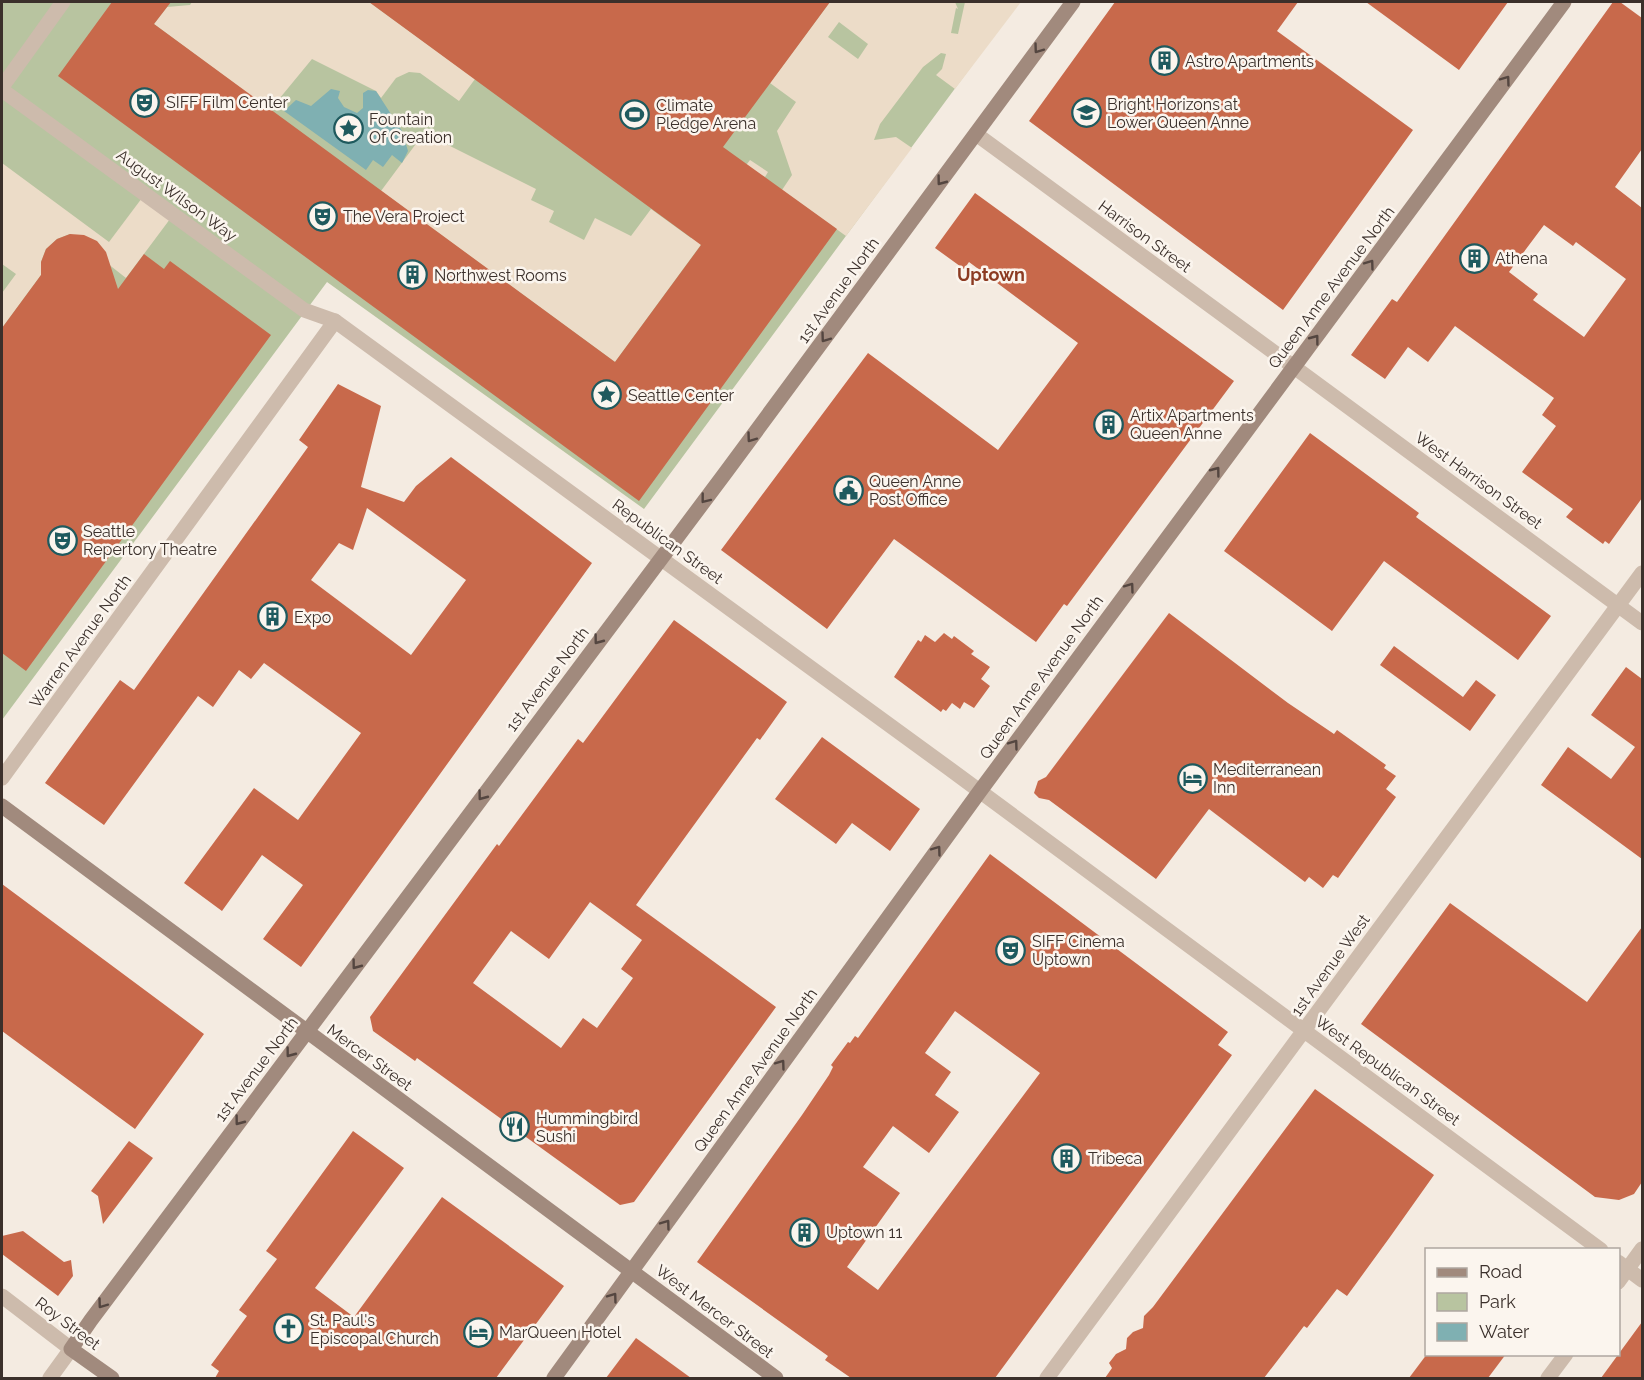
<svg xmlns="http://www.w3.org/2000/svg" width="1644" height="1380" font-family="Raleway,sans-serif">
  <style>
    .green { fill: #b8c4a0 }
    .plaza { fill: #ecdcc8; fill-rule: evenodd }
    .water { fill: #7fb0b2 }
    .building { fill: #c8694b; fill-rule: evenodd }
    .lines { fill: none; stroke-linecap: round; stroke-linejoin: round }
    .pedestrian { stroke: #cdbbac; stroke-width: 15 }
    .minor { stroke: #cdbbac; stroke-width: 15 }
    .tertiary { stroke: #cdbbac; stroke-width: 15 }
    .secondary { stroke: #a18a7d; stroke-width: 15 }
    .oneway { stroke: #544640 }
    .labels { text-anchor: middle; stroke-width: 5; stroke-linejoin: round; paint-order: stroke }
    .poi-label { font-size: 16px; fill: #3b302b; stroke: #fbf5ee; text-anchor: start }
    .street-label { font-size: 16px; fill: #3b302b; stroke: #fbf5ee }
    .neighbourhood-label { font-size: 18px; font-weight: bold; fill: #8c3b22; stroke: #fbf5ee }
  </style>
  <rect width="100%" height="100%" fill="#f4ebe1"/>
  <path class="green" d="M 2,2 L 1019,2 L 644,509 L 327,282 L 2,720 Z"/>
  <path class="plaza" d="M 192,2 L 369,2 L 475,79 L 459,101 L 420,73 L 409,72 L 396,78 L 381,98 L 376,91 L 312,59 L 270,110 L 154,24 L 167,7 L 190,5 Z
    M 830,2 L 955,2 L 958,9 L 956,8 L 951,33 L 958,34 L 965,2 L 1021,2 L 955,89 L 936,75 L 942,69 L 946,54 L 941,53 L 923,67 L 880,124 L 874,140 L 896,137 L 912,148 L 846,236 L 782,190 L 792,175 L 777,131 L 796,102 L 770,83 ZM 839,22 L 868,44 L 858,59 L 828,37 Z
    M 424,133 L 536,189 L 531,200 L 554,211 L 549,222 L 584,240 L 595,218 L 631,236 L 651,209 L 691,238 L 750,160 L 768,172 L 765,177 L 755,171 L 615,362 L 381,191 Z
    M 2,163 L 109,242 L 145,194 L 173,215 L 126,278 L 70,234 L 57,239 L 46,249 L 41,262 L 41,275 L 2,328 L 2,293 L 16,274 L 2,264 Z"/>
  <path class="water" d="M 331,89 L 340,91 L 338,98 L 344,107 L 357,113 L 363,108 L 363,93 L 368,90 L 376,91 L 402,131 L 408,151 L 402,163 L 392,155 L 383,167 L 373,160 L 366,170 L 284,111 L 296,100 L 311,106 Z"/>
  <path class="building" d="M 112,2 L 171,2 L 154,24 L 615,362 L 701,245 L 369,2 L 830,2 L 723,147 L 837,229 L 639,501 L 58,76 Z
    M 1115,2 L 1298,2 L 1277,31 L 1413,130 L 1283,310 L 1029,121 Z
    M 1366,2 L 1508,2 L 1459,70 Z
    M 1613,2 L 1620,2 L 1642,18 L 1642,149 L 1615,187 L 1642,208 L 1642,498 L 1609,544 L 1605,541 L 1603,544 L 1566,517 L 1573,509 L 1522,472 L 1556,426 L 1542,415 L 1554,398 L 1455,326 L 1428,362 L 1408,347 L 1385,379 L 1351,355 L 1392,299 L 1397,302 ZM 1544,225 L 1573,246 L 1576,242 L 1626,279 L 1584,337 L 1533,300 L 1538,294 L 1509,272 Z
    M 975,193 L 1234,381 L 1067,606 L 1064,604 L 1036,642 L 894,539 L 827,629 L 721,550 L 868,353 L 998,450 L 1078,343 L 969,262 L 964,269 L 935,248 Z
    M 70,234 L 84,235 L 97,241 L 106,252 L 118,289 L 144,254 L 164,269 L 170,261 L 271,335 L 26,671 L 2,653 L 2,328 L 41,275 L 41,262 L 46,249 L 57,239 Z
    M 338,384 L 381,406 L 361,487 L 404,502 L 416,486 L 451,457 L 592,563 L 301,967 L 263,939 L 303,885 L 262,855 L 222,911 L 184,883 L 254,788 L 298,820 L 361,733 L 264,663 L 251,679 L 239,670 L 213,707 L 198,696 L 104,825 L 45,783 L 120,680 L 134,690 L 308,447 L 299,440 ZM 367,508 L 466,580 L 411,655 L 311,580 L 339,543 L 353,550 Z
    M 1310,433 L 1419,513 L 1416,517 L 1551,616 L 1518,660 L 1384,561 L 1332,631 L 1224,551 Z
    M 1169,613 L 1288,703 L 1334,734 L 1337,730 L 1386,765 L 1384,768 L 1396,776 L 1386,789 L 1396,797 L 1338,878 L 1333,875 L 1323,888 L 1309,877 L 1305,882 L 1209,809 L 1156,879 L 1049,800 L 1039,798 L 1034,793 L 1038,781 L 1046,777 Z
    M 674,620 L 787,702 L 760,740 L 757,738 L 636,905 L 776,1007 L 634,1202 L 620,1205 L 417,1058 L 415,1061 L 373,1031 L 370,1017 L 497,844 L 499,846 L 578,739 L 583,743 ZM 590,902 L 642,940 L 621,969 L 633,978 L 597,1028 L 583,1018 L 561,1048 L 473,983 L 511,931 L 549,959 Z
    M 944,633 L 952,639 L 954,636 L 974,651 L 971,654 L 990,667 L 981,679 L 990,686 L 974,708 L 964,702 L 960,709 L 952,703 L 946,711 L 943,709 L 941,712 L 894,677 L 918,640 L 921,642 L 925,635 L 935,642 Z
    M 1394,646 L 1463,697 L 1476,680 L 1496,695 L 1470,731 L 1380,665 Z
    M 1626,667 L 1642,679 L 1642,859 L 1541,785 L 1568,747 L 1611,779 L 1635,747 L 1591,715 Z
    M 822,737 L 920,809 L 890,851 L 852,823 L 836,844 L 775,799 Z
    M 990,854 L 1228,1032 L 1218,1045 L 1232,1055 L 995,1378 L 851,1378 L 825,1360 L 828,1356 L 697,1262 L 802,1115 L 829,1075 L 833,1067 L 831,1065 L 848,1042 L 850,1043 L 855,1036 L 858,1038 ZM 955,1011 L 1040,1073 L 878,1290 L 847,1267 L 900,1193 L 863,1167 L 893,1126 L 929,1153 L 959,1112 L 935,1095 L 951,1072 L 925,1053 Z
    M 2,884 L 204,1034 L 135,1129 L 2,1031 Z
    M 1450,903 L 1587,1002 L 1642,927 L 1642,1182 L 1634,1194 L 1619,1200 L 1595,1197 L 1361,1024 Z
    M 1315,1089 L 1434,1175 L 1390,1237 L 1347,1296 L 1337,1289 L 1307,1328 L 1304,1326 L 1264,1378 L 1105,1378 L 1112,1368 L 1109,1363 L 1116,1354 L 1126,1349 L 1127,1338 L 1133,1332 L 1143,1328 L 1144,1316 L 1153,1307 Z
    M 353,1131 L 404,1168 L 315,1288 L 354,1317 L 442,1197 L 564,1286 L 496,1378 L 215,1378 L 219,1371 L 211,1365 L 247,1316 L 239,1310 L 277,1259 L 266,1251 Z
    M 129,1141 L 153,1158 L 103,1224 L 98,1196 L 91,1191 Z
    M 23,1231 L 64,1262 L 71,1260 L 73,1276 L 58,1296 L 2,1254 L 2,1236 Z
    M 1642,1322 L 1642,1378 L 1601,1378 Z
    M 636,1338 L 691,1378 L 606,1378 Z
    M 1427,1354 L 1506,1354 L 1488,1378 L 1409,1378 Z"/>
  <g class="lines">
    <path class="pedestrian" d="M 2,87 L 63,2
      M 2,90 L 304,310 L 335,321"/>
    <path class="minor" d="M 1294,367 L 1642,623
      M 2,778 L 335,321 L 947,767 L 1601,1250
      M 1618,1262 L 1642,1280
      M 1618,1282 L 1642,1249
      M 50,1378 L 71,1349
      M 1047,1378 L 1642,573
      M 1548,1378 L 1566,1354"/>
    <path class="tertiary" d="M 976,134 L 1294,367
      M 2,1296 L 71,1349"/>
    <path class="secondary" d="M 2,806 L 776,1378
      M 112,1378 L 71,1349 L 91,1320 L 726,472 L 1073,2
      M 554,1378 L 980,791 L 1564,2"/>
  </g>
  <defs><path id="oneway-chevron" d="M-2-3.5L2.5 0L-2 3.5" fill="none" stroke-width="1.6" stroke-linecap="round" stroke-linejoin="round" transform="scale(1.5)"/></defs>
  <g class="oneway">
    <use href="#oneway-chevron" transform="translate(1038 49) rotate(126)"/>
    <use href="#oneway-chevron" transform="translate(1506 80) rotate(-54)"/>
    <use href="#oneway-chevron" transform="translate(941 181) rotate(127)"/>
    <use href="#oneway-chevron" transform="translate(1370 264) rotate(-54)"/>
    <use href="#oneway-chevron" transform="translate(825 338) rotate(126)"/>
    <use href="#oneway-chevron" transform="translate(1315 339) rotate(-53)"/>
    <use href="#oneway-chevron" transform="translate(751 438) rotate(126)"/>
    <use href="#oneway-chevron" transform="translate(1216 471) rotate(-53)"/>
    <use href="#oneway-chevron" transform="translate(705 499) rotate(128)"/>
    <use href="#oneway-chevron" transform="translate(1130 587) rotate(-54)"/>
    <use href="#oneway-chevron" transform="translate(598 640) rotate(127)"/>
    <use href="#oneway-chevron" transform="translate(1014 744) rotate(-54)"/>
    <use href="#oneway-chevron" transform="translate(482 796) rotate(127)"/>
    <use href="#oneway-chevron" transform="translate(937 850) rotate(-54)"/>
    <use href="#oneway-chevron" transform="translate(356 965) rotate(127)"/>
    <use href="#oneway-chevron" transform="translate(290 1053) rotate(127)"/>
    <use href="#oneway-chevron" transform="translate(781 1064) rotate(-54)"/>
    <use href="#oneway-chevron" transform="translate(239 1121) rotate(127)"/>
    <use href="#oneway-chevron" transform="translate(666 1224) rotate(-54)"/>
    <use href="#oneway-chevron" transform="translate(613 1297) rotate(-54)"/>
    <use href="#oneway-chevron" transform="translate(102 1304) rotate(126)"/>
  </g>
  <defs>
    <symbol id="building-ring" viewBox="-11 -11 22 22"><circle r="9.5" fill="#fbf5ee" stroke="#1f5a5e" stroke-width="1.5"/><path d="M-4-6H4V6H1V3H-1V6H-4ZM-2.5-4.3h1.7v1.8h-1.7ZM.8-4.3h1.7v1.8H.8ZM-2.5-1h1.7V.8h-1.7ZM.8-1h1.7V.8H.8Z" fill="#1f5a5e"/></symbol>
    <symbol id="theatre-ring" viewBox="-11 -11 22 22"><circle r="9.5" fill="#fbf5ee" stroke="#1f5a5e" stroke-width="1.5"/><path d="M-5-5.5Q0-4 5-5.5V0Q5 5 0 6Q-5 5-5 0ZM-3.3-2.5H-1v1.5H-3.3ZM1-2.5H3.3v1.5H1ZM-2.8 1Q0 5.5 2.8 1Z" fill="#1f5a5e"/></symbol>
    <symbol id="school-ring" viewBox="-11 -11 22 22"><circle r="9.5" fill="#fbf5ee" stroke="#1f5a5e" stroke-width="1.5"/><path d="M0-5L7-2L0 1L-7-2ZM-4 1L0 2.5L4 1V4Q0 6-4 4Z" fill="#1f5a5e"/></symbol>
    <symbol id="stadium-ring" viewBox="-11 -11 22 22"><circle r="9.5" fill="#fbf5ee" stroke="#1f5a5e" stroke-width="1.5"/><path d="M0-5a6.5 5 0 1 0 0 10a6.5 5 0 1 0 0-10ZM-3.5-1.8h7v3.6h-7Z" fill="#1f5a5e"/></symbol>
    <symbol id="sight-ring" viewBox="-11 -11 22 22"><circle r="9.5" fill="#fbf5ee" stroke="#1f5a5e" stroke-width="1.5"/><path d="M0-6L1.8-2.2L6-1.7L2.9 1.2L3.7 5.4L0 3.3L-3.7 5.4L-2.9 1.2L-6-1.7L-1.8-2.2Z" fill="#1f5a5e"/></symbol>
    <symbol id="civic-ring" viewBox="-11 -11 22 22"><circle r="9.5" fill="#fbf5ee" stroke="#1f5a5e" stroke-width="1.5"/><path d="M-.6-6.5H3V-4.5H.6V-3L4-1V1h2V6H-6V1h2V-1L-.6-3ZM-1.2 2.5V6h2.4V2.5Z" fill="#1f5a5e"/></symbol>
    <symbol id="hotel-ring" viewBox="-11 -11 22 22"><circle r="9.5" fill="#fbf5ee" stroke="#1f5a5e" stroke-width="1.5"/><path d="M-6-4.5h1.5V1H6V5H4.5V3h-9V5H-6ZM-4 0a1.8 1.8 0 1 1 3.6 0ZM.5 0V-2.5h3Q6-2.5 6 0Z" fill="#1f5a5e"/></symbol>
    <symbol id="restaurant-ring" viewBox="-11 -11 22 22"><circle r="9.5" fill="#fbf5ee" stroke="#1f5a5e" stroke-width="1.5"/><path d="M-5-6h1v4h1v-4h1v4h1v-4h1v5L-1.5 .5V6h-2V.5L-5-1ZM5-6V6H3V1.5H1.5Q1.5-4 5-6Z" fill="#1f5a5e"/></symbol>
    <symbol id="church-ring" viewBox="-11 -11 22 22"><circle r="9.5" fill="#fbf5ee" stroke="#1f5a5e" stroke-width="1.5"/><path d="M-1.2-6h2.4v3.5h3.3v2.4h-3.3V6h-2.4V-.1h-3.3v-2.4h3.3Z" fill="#1f5a5e"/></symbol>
  </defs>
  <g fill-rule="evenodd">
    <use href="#building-ring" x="1148" y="44" width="33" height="33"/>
    <use href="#theatre-ring" x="128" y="86" width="33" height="33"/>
    <use href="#school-ring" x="1070" y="96" width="33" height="33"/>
    <use href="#stadium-ring" x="618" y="98" width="33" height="33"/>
    <use href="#sight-ring" x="332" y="112" width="33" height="33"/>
    <use href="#theatre-ring" x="306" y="200" width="33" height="33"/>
    <use href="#building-ring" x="1458" y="242" width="33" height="33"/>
    <use href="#building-ring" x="396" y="258" width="33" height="33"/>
    <use href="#sight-ring" x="590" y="378" width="33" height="33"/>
    <use href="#building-ring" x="1092" y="408" width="33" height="33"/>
    <use href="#civic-ring" x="832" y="474" width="33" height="33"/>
    <use href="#theatre-ring" x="46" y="524" width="33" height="33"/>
    <use href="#building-ring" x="256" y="600" width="33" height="33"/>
    <use href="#hotel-ring" x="1176" y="762" width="33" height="33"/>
    <use href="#theatre-ring" x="994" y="934" width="33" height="33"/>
    <use href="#restaurant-ring" x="498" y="1110" width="33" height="33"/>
    <use href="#building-ring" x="1050" y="1142" width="33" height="33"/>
    <use href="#building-ring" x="788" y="1216" width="33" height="33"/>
    <use href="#church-ring" x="272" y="1312" width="33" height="33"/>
    <use href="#hotel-ring" x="462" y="1316" width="33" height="33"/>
  </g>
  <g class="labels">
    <g class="poi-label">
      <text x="1185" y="67">Astro Apartments</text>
      <text x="166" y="108">SIFF Film Center</text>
      <text x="1107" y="110">Bright Horizons at<tspan x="1107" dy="18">Lower Queen Anne</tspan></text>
      <text x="656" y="111">Climate<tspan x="656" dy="18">Pledge Arena</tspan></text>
      <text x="369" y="125">Fountain<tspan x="369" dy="18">Of Creation</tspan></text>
      <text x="343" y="222">The Vera Project</text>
      <text x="1495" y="264">Athena</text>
      <text x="434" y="281">Northwest Rooms</text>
      <text x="628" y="401">Seattle Center</text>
      <text x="1130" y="421">Artix Apartments<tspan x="1130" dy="18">Queen Anne</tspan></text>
      <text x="869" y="487">Queen Anne<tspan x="869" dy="18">Post Office</tspan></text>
      <text x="83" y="537">Seattle<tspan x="83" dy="18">Repertory Theatre</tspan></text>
      <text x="294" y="623">Expo</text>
      <text x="1213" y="775">Mediterranean<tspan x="1213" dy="18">Inn</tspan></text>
      <text x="1032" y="947">SIFF Cinema<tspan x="1032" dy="18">Uptown</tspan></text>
      <text x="536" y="1124">Hummingbird<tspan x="536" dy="18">Sushi</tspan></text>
      <text x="1088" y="1164">Tribeca</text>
      <text x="826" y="1238">Uptown 11</text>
      <text x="310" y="1326">St. Paul's<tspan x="310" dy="18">Episcopal Church</tspan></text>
      <text x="499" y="1338">MarQueen Hotel</text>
    </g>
    <g class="street-label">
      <text transform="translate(177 195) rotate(36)" y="6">August Wilson Way</text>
      <text transform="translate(1145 236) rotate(36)" y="6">Harrison Street</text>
      <text transform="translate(1331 287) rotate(-53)" y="6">Queen Anne Avenue North</text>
      <text transform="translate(838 290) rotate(-54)" y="6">1st Avenue North</text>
      <text transform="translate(1479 480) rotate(36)" y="6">West Harrison Street</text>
      <text transform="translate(668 541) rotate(36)" y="6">Republican Street</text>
      <text transform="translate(80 641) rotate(-54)" y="6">Warren Avenue North</text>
      <text transform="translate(1041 677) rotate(-54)" y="6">Queen Anne Avenue North</text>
      <text transform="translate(547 679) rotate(-53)" y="6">1st Avenue North</text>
      <text transform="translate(1330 965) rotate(-54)" y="6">1st Avenue West</text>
      <text transform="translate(370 1057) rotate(36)" y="6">Mercer Street</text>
      <text transform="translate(256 1069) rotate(-53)" y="6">1st Avenue North</text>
      <text transform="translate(755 1070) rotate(-54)" y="6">Queen Anne Avenue North</text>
      <text transform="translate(1388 1070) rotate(36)" y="6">West Republican Street</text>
      <text transform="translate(715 1311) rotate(37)" y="6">West Mercer Street</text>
      <text transform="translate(68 1323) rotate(37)" y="6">Roy Street</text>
    </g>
    <g class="neighbourhood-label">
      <text x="991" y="281">Uptown</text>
    </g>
  </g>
  <rect width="1644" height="1380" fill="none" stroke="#3b302b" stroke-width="6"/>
  <rect x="1425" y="1248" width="195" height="108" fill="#fbf5ee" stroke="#aea6a0" stroke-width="1.5"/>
  <rect x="1437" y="1268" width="30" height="9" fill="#a18a7d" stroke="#aea6a0" stroke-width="1.5"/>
  <text x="1479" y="1278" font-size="18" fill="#3b302b">Road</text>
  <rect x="1437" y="1293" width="30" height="18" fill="#b8c4a0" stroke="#aea6a0" stroke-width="1.5"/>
  <text x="1479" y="1308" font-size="18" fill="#3b302b">Park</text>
  <rect x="1437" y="1323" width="30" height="18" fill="#7fb0b2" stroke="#aea6a0" stroke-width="1.5"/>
  <text x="1479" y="1338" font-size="18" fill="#3b302b">Water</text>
</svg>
